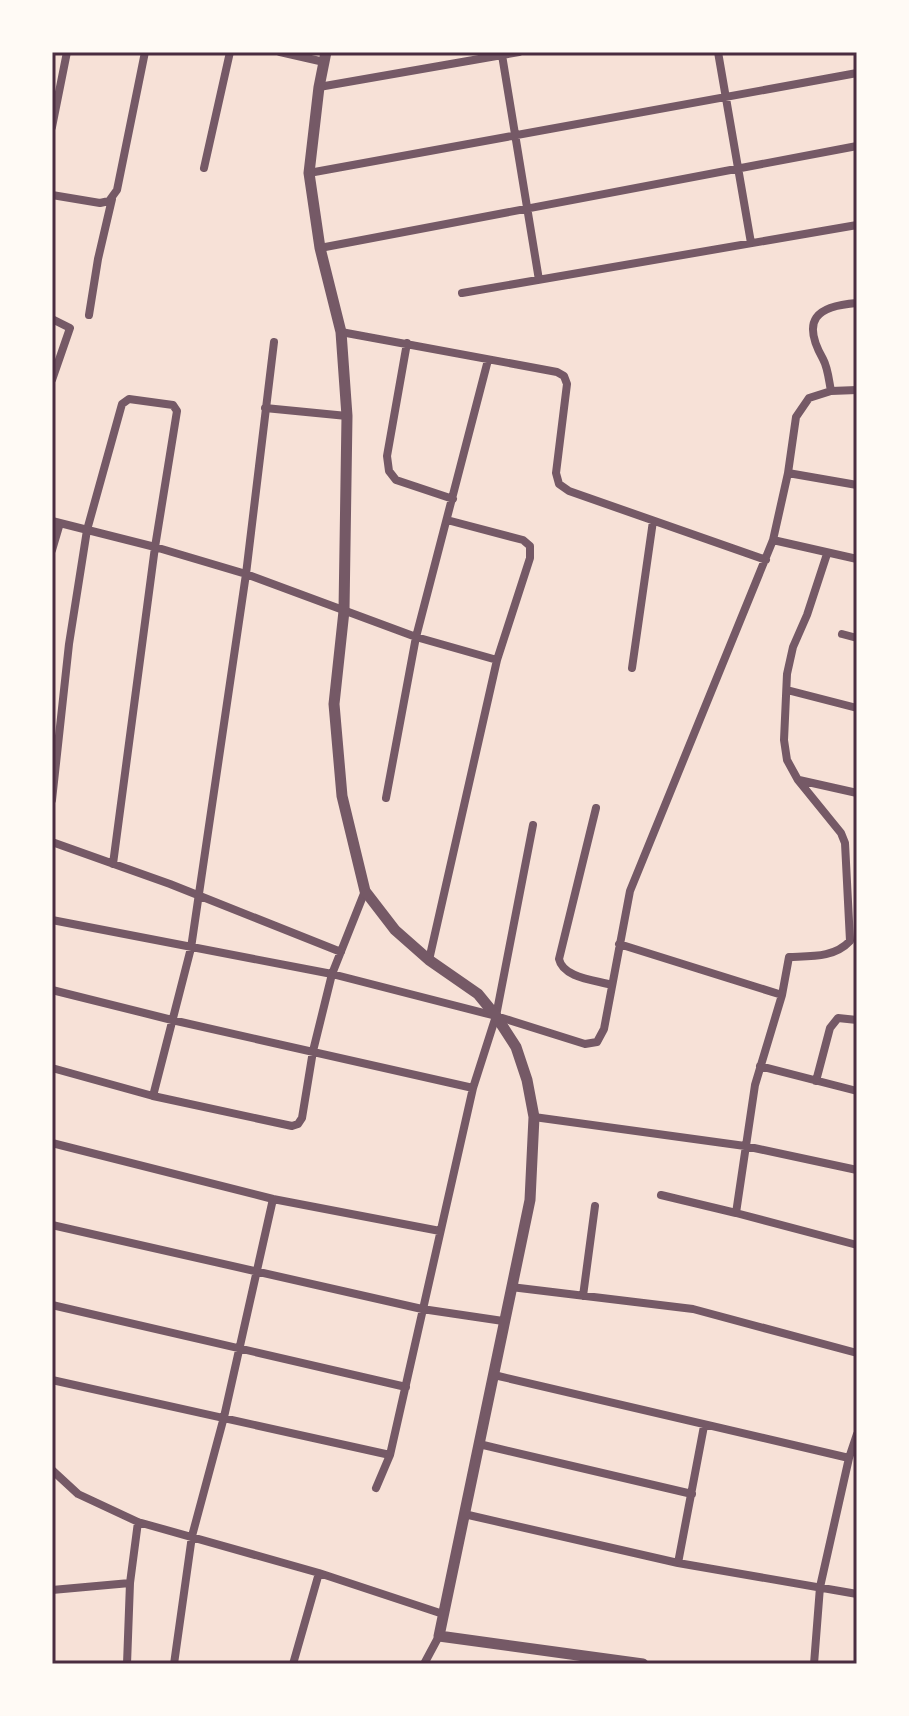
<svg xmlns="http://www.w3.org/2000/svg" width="909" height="1716" font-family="'Sofia Sans Condensed',sans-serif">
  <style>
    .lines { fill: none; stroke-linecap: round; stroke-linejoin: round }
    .minor { stroke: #755966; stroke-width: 8 }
    .tertiary { stroke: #755966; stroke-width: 11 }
    .neatline { fill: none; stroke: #4a2c40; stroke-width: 3 }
  </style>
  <rect width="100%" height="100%" fill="#f7e1d7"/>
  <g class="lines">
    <path class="minor" d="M 280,52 L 324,62
      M 718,52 L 751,243
      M 502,55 L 539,280
      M 319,87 L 519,52
      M 52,127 L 67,52
      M 204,168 L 230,52
      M 309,173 L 857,73
      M 52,195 L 100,203 L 109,201 L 117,190 L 145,52
      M 320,248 L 857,146
      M 462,293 L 857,225
      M 89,315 L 98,259 L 112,199
      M 52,319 L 70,328 L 52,380
      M 341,332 L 557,372 L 564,376 L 567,384 L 556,473 L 559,484 L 569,491 L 766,560
      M 407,343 L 387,456 L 389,471 L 396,480 L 453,499
      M 831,391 C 829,381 828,368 823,359 C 801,320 816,306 857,303
      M 265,408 L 347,416
      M 788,473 L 857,485
      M 447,520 L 523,540 L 530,546 L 530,558 L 497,660
      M 52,521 L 155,547 L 246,574 L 416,637 L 497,660 L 429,960
      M 773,540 L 857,559
      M 52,550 L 60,523
      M 842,634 L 857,638
      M 632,668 L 653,521
      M 787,690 L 857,708
      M 799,780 L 857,793
      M 386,798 L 416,637 L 488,360
      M 52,800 L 69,644 L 87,530 L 122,404 L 129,399 L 173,405 L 177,411 L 155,547 L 113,864
      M 596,808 L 559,959 C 563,978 595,980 612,985
      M 52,842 L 170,884 L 341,952
      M 52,920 L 332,974 L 496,1016 L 585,1044 L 597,1042 L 604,1029 L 630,891 L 773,540 L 788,473 L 796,417 L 809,398 L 831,391 L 857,390
      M 619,944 L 782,995
      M 52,990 L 172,1020 L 473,1088
      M 760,1066 L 857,1091
      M 52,1068 L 153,1096 L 191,948 L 246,574 L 274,342
      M 816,1081 L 830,1028 L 838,1018 L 857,1020
      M 153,1096 L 292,1126 L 298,1124 L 302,1118 L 313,1051 L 332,974 L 365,891
      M 534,1117 L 745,1146 L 857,1170
      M 52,1143 L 273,1199 L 440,1231
      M 661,1195 L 736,1213 L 755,1085 L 782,995 L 789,957 C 811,956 834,958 850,941 L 845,843 L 841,833 L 798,780 L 787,760 L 784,740 L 787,674 L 793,647 L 807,615 L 827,554
      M 736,1213 L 857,1245
      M 52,1225 L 422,1309 L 503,1321
      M 511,1287 L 693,1309 L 857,1353
      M 583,1296 L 595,1206
      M 52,1305 L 406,1387
      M 494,1375 L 849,1458
      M 52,1380 L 390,1455
      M 479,1444 L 692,1494
      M 52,1470 L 78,1494 L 138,1522 L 319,1573 L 443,1614
      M 376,1488 L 390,1455 L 473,1088 L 496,1016 L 533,825
      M 464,1514 L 678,1563 L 857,1594
      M 678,1563 L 704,1426
      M 52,1590 L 130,1583 L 138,1522
      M 127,1664 L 130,1583
      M 174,1664 L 192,1536 L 224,1417 L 273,1199
      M 293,1664 L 319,1573
      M 424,1664 L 439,1636
      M 814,1664 L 820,1587 L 849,1458 L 857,1434"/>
    <path class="tertiary" d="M 326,52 L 319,87 L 309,173 L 320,248 L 341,332 L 347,416 L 344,611 L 334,704 L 342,796 L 365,891 L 395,930 L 429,960 L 478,994 L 496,1016 L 516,1047 L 527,1080 L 534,1117 L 530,1200 L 439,1636 L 643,1664"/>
  </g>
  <rect width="909" height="1716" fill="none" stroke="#fffaf5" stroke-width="108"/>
  <rect x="54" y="54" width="801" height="1608" class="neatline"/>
</svg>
